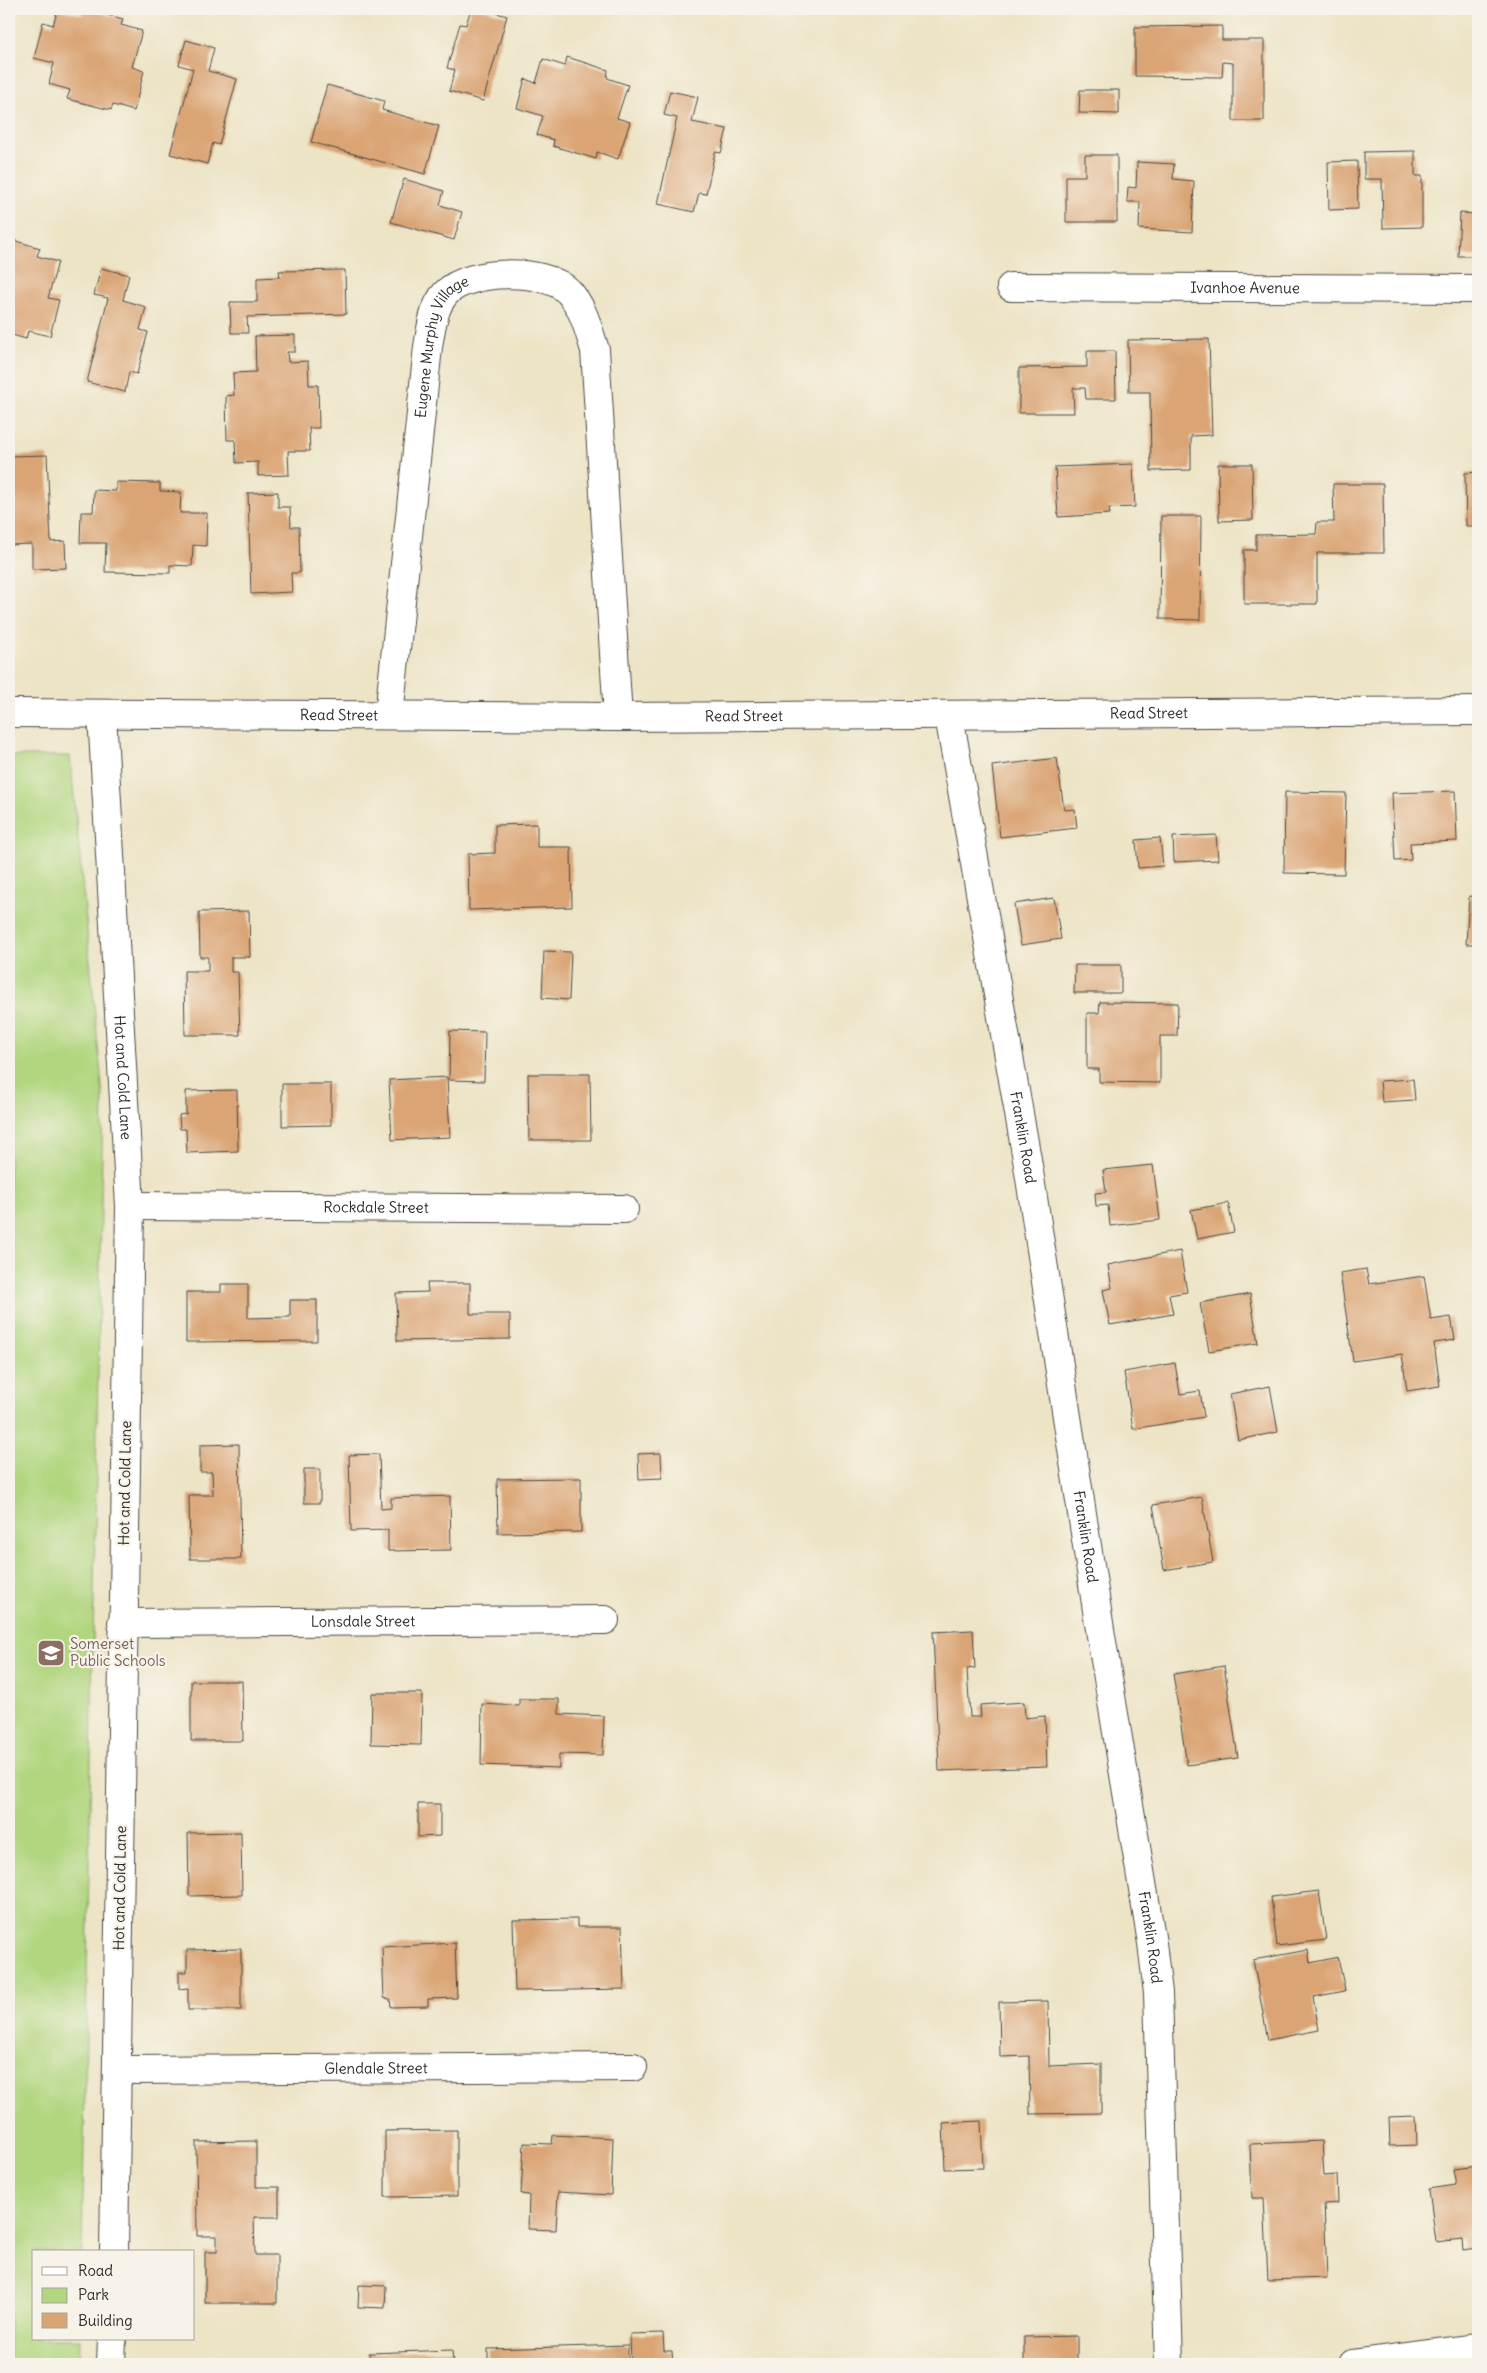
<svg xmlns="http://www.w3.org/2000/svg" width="1487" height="2373" font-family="Delius,sans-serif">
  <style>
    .green { fill: #b1d67f; stroke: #6e8055 }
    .building { fill: #daa475 }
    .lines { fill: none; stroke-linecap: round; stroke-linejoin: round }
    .street-casing { stroke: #484742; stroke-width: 30 }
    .secondary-casing { stroke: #484742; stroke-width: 30 }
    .street { stroke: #fff; stroke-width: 28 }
    .secondary { stroke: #fff; stroke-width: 28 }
    .labels { text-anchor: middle; stroke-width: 4.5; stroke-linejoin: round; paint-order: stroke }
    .street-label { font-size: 15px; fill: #2b2b2b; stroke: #f7f3e8 }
    .education-label { font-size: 15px; fill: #785e54; stroke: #f7f3e8; text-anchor: start }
  </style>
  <rect width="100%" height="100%" fill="#f7f3e8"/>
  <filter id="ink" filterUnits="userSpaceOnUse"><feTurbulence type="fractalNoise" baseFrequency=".02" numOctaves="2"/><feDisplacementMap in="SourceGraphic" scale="10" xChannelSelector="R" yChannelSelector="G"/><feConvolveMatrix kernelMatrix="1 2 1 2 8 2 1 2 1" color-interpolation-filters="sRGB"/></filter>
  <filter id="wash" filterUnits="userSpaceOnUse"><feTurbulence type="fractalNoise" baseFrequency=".0096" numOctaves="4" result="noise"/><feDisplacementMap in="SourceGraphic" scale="20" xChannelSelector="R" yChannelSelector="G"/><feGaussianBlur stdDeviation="1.12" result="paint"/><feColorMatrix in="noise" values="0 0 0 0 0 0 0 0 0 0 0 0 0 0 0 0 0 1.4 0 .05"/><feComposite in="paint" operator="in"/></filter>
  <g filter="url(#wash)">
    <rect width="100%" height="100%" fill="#ede4c6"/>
    <path class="green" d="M 9,756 L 70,756 L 103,1096 L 82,2252 L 34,2252 L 34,2339 L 80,2339 L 79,2364 L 9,2364 Z"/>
    <g id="blocks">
      <path class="building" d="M 58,9 L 82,15 L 85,9 L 123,19 L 121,25 L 142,31 L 132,67 L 144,71 L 134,111 L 113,105 L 111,110 L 67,99 L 70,90 L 49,84 L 54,63 L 34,58 L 43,22 L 53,25 Z
        M 471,9 L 483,9 L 507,16 L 483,101 L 449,91 L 455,70 L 447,68 L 460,24 L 466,25 Z
        M 1222,26 L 1222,40 L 1264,40 L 1264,121 L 1233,121 L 1233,63 L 1223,62 L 1222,77 L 1135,76 L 1135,27 Z
        M 186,40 L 214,48 L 208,71 L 237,79 L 219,145 L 213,143 L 207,164 L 170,154 L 193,69 L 179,65 Z
        M 567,57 L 608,70 L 607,78 L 628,85 L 617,118 L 630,122 L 618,159 L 597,152 L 596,159 L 553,146 L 554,140 L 537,135 L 543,116 L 517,108 L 525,79 L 536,83 L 543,59 L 565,66 Z
        M 327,85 L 384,101 L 382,110 L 439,126 L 425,174 L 311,142 Z
        M 1080,90 L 1119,90 L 1119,114 L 1079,113 Z
        M 670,91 L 698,97 L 692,122 L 727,129 L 721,153 L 715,152 L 706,194 L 699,193 L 694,212 L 658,204 L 677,118 L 664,115 Z
        M 1415,151 L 1415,176 L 1422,176 L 1422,227 L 1383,228 L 1382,179 L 1364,179 L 1364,152 Z
        M 1085,155 L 1117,155 L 1117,222 L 1066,222 L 1066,176 L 1085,176 Z
        M 1357,161 L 1358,209 L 1329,210 L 1328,162 Z
        M 1137,162 L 1174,164 L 1173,179 L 1194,181 L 1192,232 L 1139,229 L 1140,202 L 1127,202 L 1128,187 L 1136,188 Z
        M 404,179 L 444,191 L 440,205 L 462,212 L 454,240 L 391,222 Z
        M 1460,213 L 1478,214 L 1478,256 L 1458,256 Z
        M 9,239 L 40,248 L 37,256 L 58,262 L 48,298 L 59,300 L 50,336 L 28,331 L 26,339 L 9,334 Z
        M 101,268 L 129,275 L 123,300 L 146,307 L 140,330 L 148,332 L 137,374 L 129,372 L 125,392 L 87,382 L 108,298 L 94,295 Z
        M 345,270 L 346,314 L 247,317 L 248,333 L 231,333 L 230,302 L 257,302 L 257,278 L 280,277 L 279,271 Z
        M 295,335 L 295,352 L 287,352 L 288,362 L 308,361 L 309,385 L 318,385 L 319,428 L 309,428 L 310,451 L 288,451 L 289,475 L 258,476 L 258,462 L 236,463 L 235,440 L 227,440 L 226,396 L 234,395 L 233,373 L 256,372 L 255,336 Z
        M 1209,339 L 1212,435 L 1191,436 L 1191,470 L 1151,471 L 1150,392 L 1129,392 L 1128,340 Z
        M 1087,351 L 1115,351 L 1116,399 L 1086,399 L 1085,388 L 1073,388 L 1074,413 L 1019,413 L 1019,368 L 1087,367 Z
        M 47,455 L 51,542 L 65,541 L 66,568 L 32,569 L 32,544 L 9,545 L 9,456 Z
        M 1133,464 L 1135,507 L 1109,508 L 1110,514 L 1058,517 L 1055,467 Z
        M 1218,464 L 1252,464 L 1253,520 L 1219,521 Z
        M 1478,472 L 1478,526 L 1466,526 L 1465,473 Z
        M 116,482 L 160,483 L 160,491 L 181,492 L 180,513 L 207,513 L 206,546 L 193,545 L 192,566 L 170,565 L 170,573 L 105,572 L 106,543 L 80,543 L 81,512 L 93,512 L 94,490 L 116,491 Z
        M 1333,484 L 1383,484 L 1384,553 L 1317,553 L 1317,604 L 1244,604 L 1244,550 L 1256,550 L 1256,535 L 1316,534 L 1317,522 L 1334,522 Z
        M 278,492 L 278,507 L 290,507 L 291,527 L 299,527 L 300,573 L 291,573 L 292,592 L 251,594 L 248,493 Z
        M 1161,516 L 1201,516 L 1200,620 L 1160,619 Z
        M 1057,758 L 1064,810 L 1075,809 L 1077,828 L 1000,837 L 992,766 Z
        M 1455,791 L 1457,841 L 1410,843 L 1411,860 L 1395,861 L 1392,793 Z
        M 1285,792 L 1346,793 L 1344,874 L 1284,873 Z
        M 537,824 L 537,847 L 571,847 L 572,907 L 469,910 L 468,854 L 495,853 L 495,825 Z
        M 1216,835 L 1218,860 L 1174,862 L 1173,837 Z
        M 1160,838 L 1163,866 L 1138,868 L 1136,840 Z
        M 1469,896 L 1478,897 L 1478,944 L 1466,944 Z
        M 1054,898 L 1061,939 L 1021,945 L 1014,904 Z
        M 249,911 L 250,957 L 231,957 L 231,972 L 238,972 L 240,1035 L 185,1035 L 184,971 L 208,971 L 208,957 L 200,957 L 199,912 Z
        M 544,951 L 571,952 L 569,1000 L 542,998 Z
        M 1075,965 L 1121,965 L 1121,993 L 1074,993 Z
        M 1100,1002 L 1178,1003 L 1177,1036 L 1160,1036 L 1160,1083 L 1099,1082 L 1099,1069 L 1087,1069 L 1087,1013 L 1099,1013 Z
        M 450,1031 L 485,1032 L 484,1081 L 449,1080 Z
        M 528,1074 L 590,1074 L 591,1140 L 529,1140 Z
        M 447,1077 L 450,1137 L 392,1140 L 389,1080 Z
        M 1413,1079 L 1415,1100 L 1382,1102 L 1380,1081 Z
        M 282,1084 L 331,1084 L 331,1125 L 282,1126 Z
        M 237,1090 L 238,1151 L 187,1153 L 186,1129 L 180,1129 L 179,1115 L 186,1114 L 186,1091 Z
        M 1153,1165 L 1160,1220 L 1110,1226 L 1108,1205 L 1096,1206 L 1095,1193 L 1106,1192 L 1103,1170 Z
        M 1228,1203 L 1234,1232 L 1197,1239 L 1191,1210 Z
        M 1180,1251 L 1187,1292 L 1169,1295 L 1173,1314 L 1110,1325 L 1103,1290 L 1112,1288 L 1108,1265 Z
        M 1366,1269 L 1369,1284 L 1424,1276 L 1431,1320 L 1451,1317 L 1455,1340 L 1434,1343 L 1440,1386 L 1407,1391 L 1402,1354 L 1353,1361 L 1340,1273 Z
        M 427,1283 L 470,1283 L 470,1314 L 510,1314 L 510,1339 L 397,1341 L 396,1293 L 428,1292 Z
        M 221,1284 L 248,1284 L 248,1318 L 290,1317 L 290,1300 L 317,1300 L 317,1341 L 186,1342 L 186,1292 L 221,1292 Z
        M 1250,1294 L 1258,1343 L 1209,1351 L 1200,1303 Z
        M 1175,1363 L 1180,1394 L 1200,1391 L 1204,1417 L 1133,1429 L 1124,1372 Z
        M 1270,1386 L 1278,1432 L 1238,1440 L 1230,1394 Z
        M 239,1444 L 241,1559 L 190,1559 L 189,1495 L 213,1495 L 212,1472 L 200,1472 L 200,1445 Z
        M 661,1453 L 662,1478 L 639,1479 L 638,1454 Z
        M 379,1454 L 381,1509 L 391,1508 L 391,1498 L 450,1496 L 451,1550 L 388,1551 L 388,1530 L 351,1531 L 349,1455 Z
        M 304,1469 L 320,1469 L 320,1503 L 304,1503 Z
        M 581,1478 L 581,1532 L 498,1533 L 497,1479 Z
        M 1202,1497 L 1213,1562 L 1164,1570 L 1153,1505 Z
        M 973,1630 L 975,1668 L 967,1669 L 970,1717 L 981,1717 L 980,1705 L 1024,1702 L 1025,1718 L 1045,1716 L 1047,1767 L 939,1771 L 933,1632 Z
        M 1224,1666 L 1238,1758 L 1187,1765 L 1173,1674 Z
        M 191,1681 L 242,1681 L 243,1741 L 191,1741 Z
        M 372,1693 L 422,1693 L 421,1745 L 371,1744 Z
        M 519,1699 L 559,1699 L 559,1714 L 604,1716 L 603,1755 L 559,1754 L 559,1768 L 481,1765 L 482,1704 L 519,1706 Z
        M 418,1804 L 440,1804 L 440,1836 L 418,1837 Z
        M 241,1832 L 242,1895 L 189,1896 L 188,1833 Z
        M 1319,1891 L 1326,1940 L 1277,1946 L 1271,1897 Z
        M 577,1919 L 577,1927 L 622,1927 L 624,1989 L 515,1991 L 513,1920 Z
        M 455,1943 L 457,1998 L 428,1999 L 428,2006 L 391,2007 L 390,1999 L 384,1998 L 382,1947 Z
        M 241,1949 L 241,2010 L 188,2010 L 188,1988 L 179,1989 L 179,1972 L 187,1972 L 187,1950 Z
        M 1308,1950 L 1310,1963 L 1338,1957 L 1345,1991 L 1313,1997 L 1319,2030 L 1268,2040 L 1253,1960 Z
        M 1048,2001 L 1049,2066 L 1101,2064 L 1101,2113 L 1030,2114 L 1029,2056 L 1000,2057 L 999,2002 Z
        M 1416,2116 L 1417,2145 L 1390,2146 L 1389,2117 Z
        M 981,2121 L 983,2168 L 945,2169 L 943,2123 Z
        M 457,2130 L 457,2196 L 385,2197 L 385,2131 Z
        M 553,2135 L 613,2138 L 611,2195 L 558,2192 L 556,2230 L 528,2229 L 529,2195 L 521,2194 L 524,2143 L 552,2144 Z
        M 256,2141 L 256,2187 L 279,2187 L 279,2217 L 254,2217 L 255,2255 L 277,2255 L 277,2303 L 205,2303 L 205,2252 L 217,2252 L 217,2236 L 197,2236 L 196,2142 Z
        M 1322,2141 L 1324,2176 L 1337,2175 L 1338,2203 L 1324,2204 L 1327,2278 L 1268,2280 L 1264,2198 L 1252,2198 L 1250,2144 Z
        M 1478,2166 L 1478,2248 L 1463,2250 L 1462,2239 L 1436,2242 L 1429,2189 L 1456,2185 L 1453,2169 Z
        M 359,2285 L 386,2286 L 385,2308 L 358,2307 Z
        M 663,2333 L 664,2351 L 672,2351 L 673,2364 L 631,2364 L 630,2334 Z
        M 1077,2336 L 1077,2364 L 1024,2364 L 1024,2337 Z
        M 628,2345 L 628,2364 L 488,2364 L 488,2349 Z
        M 452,2350 L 453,2364 L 370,2364 L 369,2353 Z"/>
    </g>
  </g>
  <g filter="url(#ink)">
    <use href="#blocks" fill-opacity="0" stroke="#484742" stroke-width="1"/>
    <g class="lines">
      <defs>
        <g id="street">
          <path id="s1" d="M 1011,287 L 1478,289"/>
          <path id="s2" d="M 102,714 L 130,1206 L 114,2252"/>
          <path id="s3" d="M 389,715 L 428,347 C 431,329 433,307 446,293 C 469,269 545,268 568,291 C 584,308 588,329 595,350 L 618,717"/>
          <path id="s4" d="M 949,716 L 1027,1159 L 1101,1636 L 1152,1943 L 1158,1993 L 1169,2364"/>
          <path id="s5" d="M 130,1206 L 624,1209"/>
          <path id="s6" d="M 122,1623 L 605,1620"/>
          <path id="s7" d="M 118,2070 L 633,2067"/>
          <path d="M 111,2364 L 112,2339"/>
          <path d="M 1353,2364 L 1478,2348"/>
        </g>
        <g id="secondary">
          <path id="s8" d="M 9,713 L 618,717 L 1478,711"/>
        </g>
      </defs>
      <use href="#street" class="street-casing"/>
      <use href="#secondary" class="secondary-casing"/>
      <use href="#street" class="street"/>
      <use href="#secondary" class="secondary"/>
    </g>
  </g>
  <defs>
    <symbol id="school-square" viewBox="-11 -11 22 22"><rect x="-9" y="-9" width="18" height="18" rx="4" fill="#8d6e63" stroke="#f7f3e8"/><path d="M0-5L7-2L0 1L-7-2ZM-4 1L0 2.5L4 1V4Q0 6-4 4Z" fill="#fff"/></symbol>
  </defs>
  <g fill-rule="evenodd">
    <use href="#school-square" x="35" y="1637" width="32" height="32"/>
  </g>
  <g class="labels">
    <g class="street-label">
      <text dy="5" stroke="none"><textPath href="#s1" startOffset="234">Ivanhoe Avenue</textPath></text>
      <text dy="5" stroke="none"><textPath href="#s3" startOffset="376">Eugene Murphy Village</textPath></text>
      <text dy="5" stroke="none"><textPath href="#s8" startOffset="1140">Read Street</textPath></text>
      <text dy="5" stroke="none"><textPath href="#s8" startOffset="330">Read Street</textPath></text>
      <text dy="5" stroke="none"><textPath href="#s8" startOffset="735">Read Street</textPath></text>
      <text dy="5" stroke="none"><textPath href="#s2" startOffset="364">Hot and Cold Lane</textPath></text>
      <text dy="5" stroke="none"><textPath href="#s4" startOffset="428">Franklin Road</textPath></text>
      <text dy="5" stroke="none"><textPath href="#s5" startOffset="246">Rockdale Street</textPath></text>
      <text transform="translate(125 1483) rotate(-89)" y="5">Hot and Cold Lane</text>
      <text dy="5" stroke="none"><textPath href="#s4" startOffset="832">Franklin Road</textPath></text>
      <text dy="5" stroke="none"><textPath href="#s6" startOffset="241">Lonsdale Street</textPath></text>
      <text transform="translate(120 1888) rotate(-89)" y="5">Hot and Cold Lane</text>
      <text dy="5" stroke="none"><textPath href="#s4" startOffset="1238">Franklin Road</textPath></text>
      <text dy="5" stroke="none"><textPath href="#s7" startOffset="258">Glendale Street</textPath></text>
    </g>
    <g class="education-label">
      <text x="70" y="1649">Somerset<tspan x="70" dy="17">Public Schools</tspan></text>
    </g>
  </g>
  <rect width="1487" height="2373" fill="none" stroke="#f7f3e8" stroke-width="30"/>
  <rect x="32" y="2250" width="162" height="90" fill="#f7f3e8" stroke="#a5a39c"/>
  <rect x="42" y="2267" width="25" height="8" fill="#ffffff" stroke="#a5a39c"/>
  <text x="78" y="2276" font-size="15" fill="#2b2b2b">Road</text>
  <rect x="42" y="2288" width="25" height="15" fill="#b1d67f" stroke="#a5a39c"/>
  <text x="78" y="2300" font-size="15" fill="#2b2b2b">Park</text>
  <rect x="42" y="2313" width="25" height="15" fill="#daa475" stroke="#a5a39c"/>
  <text x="78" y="2326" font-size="15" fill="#2b2b2b">Building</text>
</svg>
